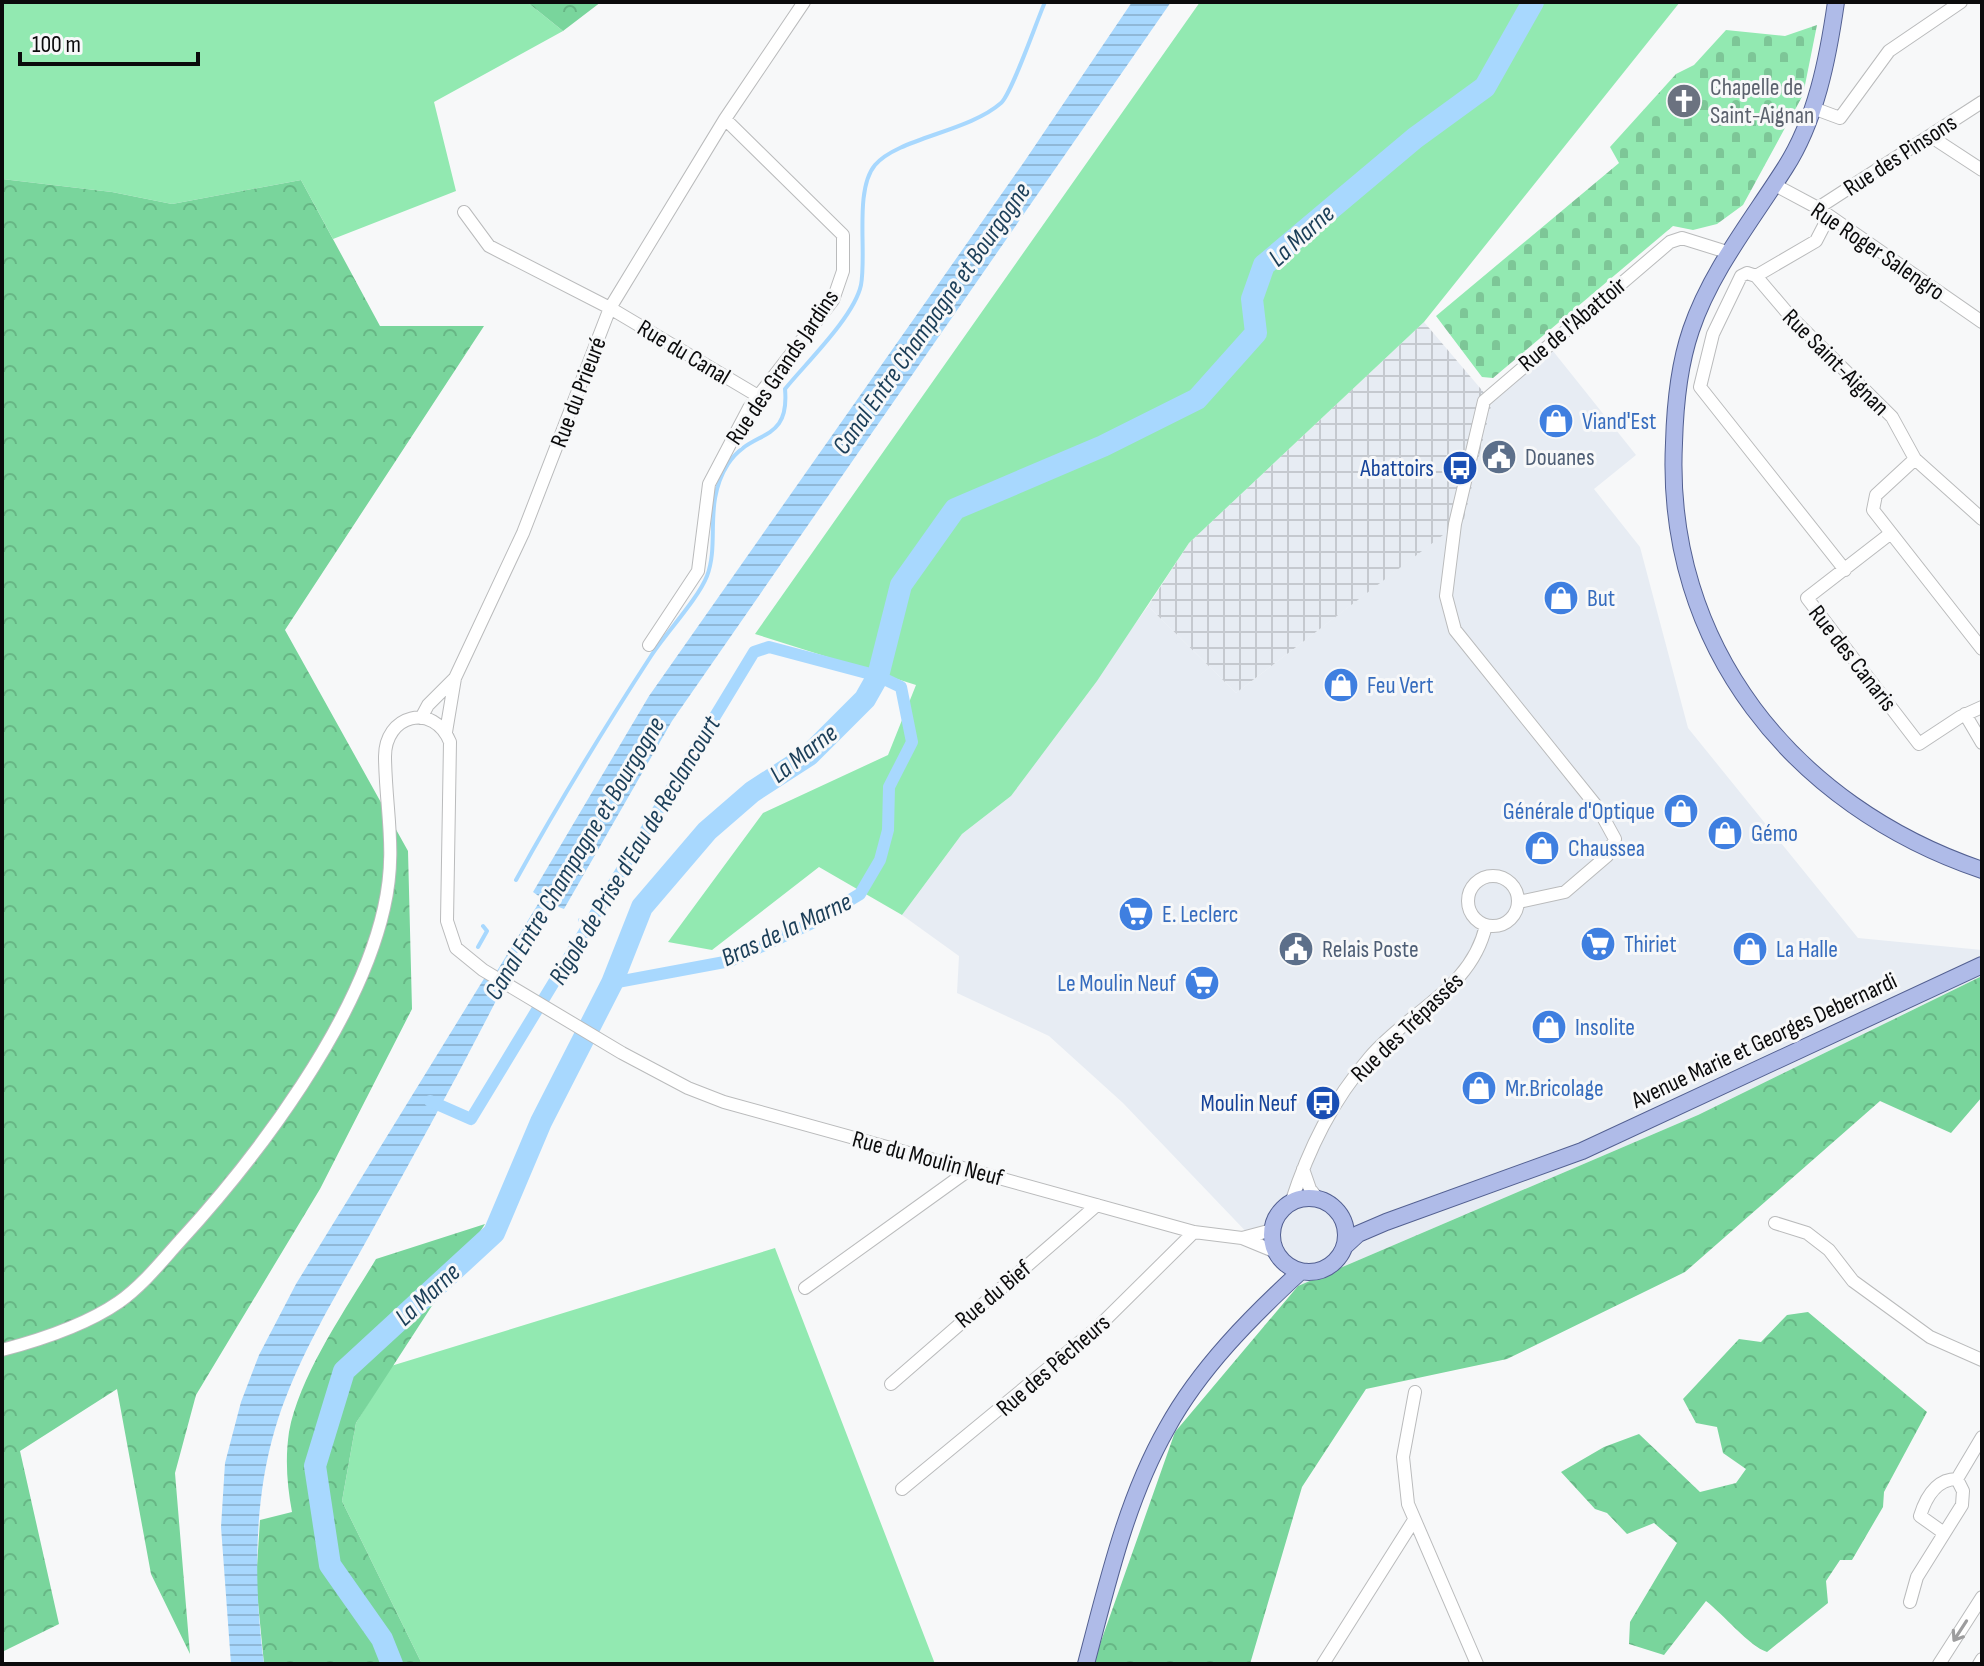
<svg xmlns="http://www.w3.org/2000/svg" width="1984" height="1666" font-family="'Sofia Sans Condensed',sans-serif">
  <style>
    .built { fill: #e7ecf3 }
    .industrial { fill: url(#industrial-grid) }
    .green { fill: #92e9b1 }
    .forest { fill: url(#forest-crowns) }
    .cemetery { fill: url(#cemetery-stones) }
    .water { fill: url(#water-rules) }
    .lines { fill: none; stroke-linecap: round; stroke-linejoin: round }
    .stream { stroke: #a8d8fe; stroke-width: 4 }
    .canal { stroke: #a8d8fe; stroke-width: 12 }
    .river { stroke: #a8d8fe; stroke-width: 22 }
    .minor-casing { stroke: #babbbc; stroke-width: 14 }
    .major-casing { stroke: #536091; stroke-width: 18 }
    .minor { stroke: #fff; stroke-width: 12 }
    .major { stroke: #afbbe8; stroke-width: 16 }
    .oneway { stroke: #9d9d9e }
    .labels { text-anchor: middle; stroke-width: 6; stroke-linejoin: round; paint-order: stroke }
    .worship-label { font-size: 24px; fill: #5b616d; stroke: #f7f8f9; text-anchor: start }
    .street-label { font-size: 24px; fill: #0b0b0c; stroke: #f7f8f9 }
    .shop-label { font-size: 24px; fill: #366cbe; stroke: #f7f8f9; text-anchor: start }
    .service-label { font-size: 24px; fill: #4e5e75; stroke: #f7f8f9; text-anchor: start }
    .transit-label { font-size: 24px; fill: #164399; stroke: #f7f8f9; text-anchor: end }
    .water-label { font-size: 26px; font-style: italic; fill: #1b3e58; stroke: #f7f8f9 }
  </style>
  <defs>
    <pattern id="industrial-grid" width="8" height="8" patternUnits="userSpaceOnUse" patternTransform="scale(2)"><rect width="8" height="8" fill="#e7ecf3"/><path d="M0 4h8M4 0v8" fill="none" stroke="#c5c9cf"/></pattern>
    <pattern id="forest-crowns" width="20" height="18" patternUnits="userSpaceOnUse" patternTransform="scale(2)"><rect width="20" height="18" fill="#79d59c"/><path d="M2 6a3 3 0 1 1 6 0M12 15a3 3 0 1 1 6 0" fill="none" stroke="#67b685"/></pattern>
    <pattern id="cemetery-stones" width="16" height="16" patternUnits="userSpaceOnUse" patternTransform="scale(2)"><rect width="16" height="16" fill="#92e9b1"/><path d="M2 7V4a2 2 0 0 1 4 0v3zM10 15v-3a2 2 0 0 1 4 0v3z" fill="#7dc697"/></pattern>
    <pattern id="water-rules" width="6" height="5" patternUnits="userSpaceOnUse" patternTransform="scale(2)"><rect width="6" height="5" fill="#a8d8fe"/><path d="M0 2.5h6" fill="none" stroke="#8fb8d8"/></pattern>
  </defs>
  <rect width="100%" height="100%" fill="#f7f8f9"/>
  <path class="built" d="M 1553,351 L 1636,455 L 1594,489 L 1640,547 L 1688,728 L 1858,938 L 1982,950 L 1982,976 L 1698,1115 L 1298,1286 L 1123,1103 L 1049,1036 L 957,993 L 959,956 L 902,915 L 962,834 L 1011,796 L 1148,606 L 1236,693 L 1463,519 L 1492,402 Z"/>
  <path class="industrial" d="M 1424,322 L 1492,402 L 1464,519 L 1236,693 L 1148,606 L 1189,543 Z"/>
  <path class="green" d="M 2,2 L 527,2 L 563,31 L 434,102 L 456,191 L 333,239 L 301,180 L 172,204 L 112,192 L 2,179 Z
    M 1200,2 L 1680,2 L 1424,322 L 1189,543 L 1097,681 L 1011,796 L 962,834 L 902,915 L 819,867 L 712,950 L 668,942 L 763,813 L 888,755 L 916,685 L 755,634 Z
    M 775,1248 L 935,1664 L 422,1664 L 342,1501 L 356,1423 L 391,1366 Z"/>
  <path class="forest" d="M 527,2 L 601,2 L 563,31 Z
    M 2,179 L 112,192 L 172,204 L 301,180 L 380,326 L 484,326 L 285,630 L 408,851 L 412,1009 L 320,1189 L 196,1395 L 175,1473 L 190,1654 L 151,1574 L 117,1389 L 20,1451 L 59,1624 L 2,1652 Z
    M 1982,976 L 1982,1097 L 1951,1133 L 1880,1101 L 1685,1272 L 1507,1359 L 1366,1389 L 1302,1487 L 1250,1664 L 1093,1664 L 1175,1432 L 1298,1286 L 1698,1115 Z
    M 485,1224 L 356,1423 L 342,1501 L 422,1664 L 264,1664 L 256,1582 L 260,1520 L 292,1512 C 287,1485 285,1459 289,1432 C 300,1374 346,1309 376,1259 Z
    M 1808,1312 L 1927,1412 L 1884,1492 L 1883,1507 L 1852,1560 L 1840,1560 L 1826,1581 L 1828,1603 L 1767,1652 C 1749,1646 1724,1615 1706,1601 L 1664,1655 L 1629,1644 L 1630,1622 L 1677,1543 L 1654,1523 L 1627,1534 L 1607,1513 L 1595,1509 L 1561,1472 L 1604,1447 L 1639,1434 L 1700,1492 L 1736,1483 L 1746,1469 L 1723,1453 L 1717,1427 L 1696,1423 L 1683,1399 L 1739,1339 L 1761,1342 L 1787,1315 Z"/>
  <path class="cemetery" d="M 1817,25 L 1803,95 L 1743,205 L 1717,224 L 1693,230 L 1673,226 L 1493,378 L 1482,377 L 1436,316 L 1619,163 L 1610,147 L 1676,74 L 1694,65 L 1726,30 L 1785,36 Z"/>
  <path class="water" d="M 1132,2 L 1171,2 L 672,721 L 564,909 L 548,903 L 499,983 L 503,987 C 460,1072 414,1155 368,1238 C 334,1299 295,1362 275,1429 C 253,1503 254,1588 264,1664 L 231,1664 L 221,1527 L 225,1463 L 241,1402 L 259,1355 L 296,1284 L 485,977 L 492,979 L 538,904 L 540,897 L 533,892 L 649,696 L 1024,162 Z"/>
  <g class="lines">
    <path class="stream" d="M 516,880 C 558,804 603,730 651,656 C 665,634 698,599 707,576 C 720,542 703,503 728,464 C 751,428 790,445 785,389 C 806,363 854,317 861,285 C 867,253 854,190 875,165 C 898,138 968,132 1001,103 C 1012,93 1037,20 1045,2
      M 580,920 L 591,925
      M 478,947 L 487,931 L 483,926"/>
    <path class="canal" d="M 430,1101 L 471,1119 L 754,652 L 769,647 L 878,676 L 901,687 L 912,742 L 889,787 L 888,830 L 880,860 L 860,894 L 812,923 L 730,961 L 612,983"/>
    <path class="river" d="M 392,1664 L 382,1639 L 330,1565 L 315,1466 L 344,1371 L 494,1233 L 541,1122 L 612,983 L 642,907 L 707,831 L 752,792 L 809,755 L 865,699 L 878,676 L 901,585 L 955,509 L 1103,446 L 1197,399 L 1256,333 L 1252,299 L 1264,265 L 1415,138 L 1485,87 L 1533,2"/>
    <defs>
      <path id="minor" d="M 1813,108 L 1840,118 L 1889,51 L 1961,2
        M 1930,136 L 1982,170
        M 1773,184 L 1818,208 L 1982,322
        M 1818,208 L 1982,102
        M 464,212 L 489,246 L 610,308 L 758,396
        M 1829,216 L 1816,241 L 1756,276 L 1790,316 L 1892,417 L 1915,459 L 1982,519
        M 1756,276 L 1747,273 L 1741,276 L 1713,334 L 1700,387 L 1845,570
        M 1915,459 L 1876,495 L 1873,510 L 1982,649
        M 1891,533 L 1807,598 L 1919,744 L 1960,717 L 1982,707
        M 649,645 L 698,571 L 709,484 L 749,408 L 833,300 L 843,271 L 843,235 L 725,119
        M 1965,714 L 1982,743
        M 421,718 L 428,705 L 455,678
        M 446,732 L 455,678 L 523,533 L 610,308 L 725,119 L 804,2
        M1468 901a25 25 0 1 1 50 0a25 25 0 1 1-50 0Z
        M 1519,902 L 1565,892 L 1607,856 L 1615,839 L 1598,808 L 1455,630 L 1446,596 L 1455,524 L 1484,401 L 1670,242 L 1682,238 L 1730,253
        M 1303,1169 L 1310,1189 L 1318,1199
        M 1291,1203 C 1309,1148 1332,1101 1370,1057 C 1409,1011 1472,989 1486,925
        M 1775,1223 L 1807,1233 L 1829,1250 L 1853,1281 L 1930,1337 L 1982,1360
        M 1242,1238 L 1272,1230
        M 805,1288 L 969,1170
        M 2,1350 C 40,1340 86,1325 119,1302 C 142,1286 161,1262 179,1242 C 258,1156 358,1023 384,908 C 397,851 386,814 385,758 C 384,714 434,702 450,742 L 447,921 L 456,948 L 483,970 L 622,1053 L 688,1088 L 724,1102 L 1194,1232 L 1242,1238 L 1276,1252
        M 891,1384 L 1097,1205
        M 1415,1392 L 1403,1457 L 1408,1504 L 1477,1664
        M 902,1489 L 1097,1328 L 1194,1232
        M 1944,1533 L 1920,1516 C 1926,1497 1936,1479 1957,1479
        M 1910,1602 L 1917,1577 L 1962,1505 L 1963,1491 L 1957,1479 L 1982,1437
        M 1323,1664 L 1414,1520
        M 1939,1664 L 1982,1597
        M 1979,1664 L 1982,1659"/>
      <path id="major" d="M 1836,2 C 1828,58 1816,120 1785,168 C 1752,220 1711,271 1691,330 C 1679,365 1675,406 1674,443 C 1664,645 1793,806 1982,870
        M1272 1235a37 37 0 1 1 74 0a37 37 0 1 1-74 0Z
        M 1345,1246 L 1358,1234 L 1386,1222 L 1582,1151 L 1982,965
        M 1086,1664 C 1107,1585 1126,1500 1167,1428 C 1200,1368 1251,1317 1301,1271"/>
    </defs>
    <use href="#minor" class="minor-casing"/>
    <use href="#major" class="major-casing"/>
    <use href="#minor" class="minor"/>
    <use href="#major" class="major"/>
  </g>
  <defs><path id="oneway-shaft" d="M-6 0H5M1.5-3L5.5 0L1.5 3" fill="none" stroke-width="1.6" stroke-linecap="round" stroke-linejoin="round" transform="scale(2)"/></defs>
  <use class="oneway" href="#oneway-shaft" transform="translate(1960 1631) rotate(123)"/>
  <defs>
    <symbol id="church-disc" viewBox="-11 -11 22 22"><circle r="9.5" fill="#6b7280" stroke="#f7f8f9"/><path d="M-1.2-6h2.4v3.5h3.3v2.4h-3.3V6h-2.4V-.1h-3.3v-2.4h3.3Z" fill="#fff"/></symbol>
    <symbol id="shop-disc" viewBox="-11 -11 22 22"><circle r="9.5" fill="#3f7fe0" stroke="#f7f8f9"/><path d="M-5-2.5h2.3a2.7 3.5 0 0 1 5.4 0H5L5.5 6h-11ZM-1.5-2.5h3a1.5 2.3 0 0 0-3 0Z" fill="#fff"/></symbol>
    <symbol id="civic-disc" viewBox="-11 -11 22 22"><circle r="9.5" fill="#5c6f8a" stroke="#f7f8f9"/><path d="M-.6-6.5H3V-4.5H.6V-3L4-1V1h2V6H-6V1h2V-1L-.6-3ZM-1.2 2.5V6h2.4V2.5Z" fill="#fff"/></symbol>
    <symbol id="bus-disc" viewBox="-11 -11 22 22"><circle r="9.5" fill="#1a4fb4" stroke="#f7f8f9"/><path d="M-5-6H5V4H4V6H2V4H-2V6H-4V4H-5ZM-3.5-4V0h7V-4ZM-3.5 1.2v1.5H-2V1.2ZM2 1.2v1.5H3.5V1.2Z" fill="#fff"/></symbol>
    <symbol id="supermarket-disc" viewBox="-11 -11 22 22"><circle r="9.5" fill="#3f7fe0" stroke="#f7f8f9"/><path d="M-6-5.5h2.5l.6 2H6L4.5 2H-2.5L-4.4-4H-6ZM-1.5 3.2a1.3 1.3 0 1 0 .1 0ZM3 3.2a1.3 1.3 0 1 0 .1 0Z" fill="#fff"/></symbol>
  </defs>
  <g fill-rule="evenodd">
    <use href="#church-disc" x="1664" y="81" width="40" height="40"/>
    <use href="#shop-disc" x="1536" y="401" width="40" height="40"/>
    <use href="#civic-disc" x="1479" y="437" width="40" height="40"/>
    <use href="#bus-disc" x="1440" y="448" width="40" height="40"/>
    <use href="#shop-disc" x="1541" y="578" width="40" height="40"/>
    <use href="#shop-disc" x="1321" y="665" width="40" height="40"/>
    <use href="#shop-disc" x="1661" y="791" width="40" height="40"/>
    <use href="#shop-disc" x="1705" y="813" width="40" height="40"/>
    <use href="#shop-disc" x="1522" y="828" width="40" height="40"/>
    <use href="#supermarket-disc" x="1116" y="894" width="40" height="40"/>
    <use href="#supermarket-disc" x="1578" y="924" width="40" height="40"/>
    <use href="#civic-disc" x="1276" y="929" width="40" height="40"/>
    <use href="#shop-disc" x="1730" y="929" width="40" height="40"/>
    <use href="#supermarket-disc" x="1182" y="963" width="40" height="40"/>
    <use href="#shop-disc" x="1529" y="1007" width="40" height="40"/>
    <use href="#shop-disc" x="1459" y="1068" width="40" height="40"/>
    <use href="#bus-disc" x="1303" y="1083" width="40" height="40"/>
  </g>
  <g class="labels">
    <g class="worship-label">
      <text x="1710" y="95">Chapelle de<tspan x="1710" dy="28">Saint-Aignan</tspan></text>
    </g>
    <g class="street-label">
      <text transform="translate(1900 155) rotate(-33)" y="8">Rue des Pinsons</text>
      <text transform="translate(1878 251) rotate(34)" y="8">Rue Roger Salengro</text>
      <text transform="translate(1572 324) rotate(-40)" y="8">Rue de l'Abattoir</text>
      <text transform="translate(684 352) rotate(31)" y="8">Rue du Canal</text>
      <text transform="translate(1836 362) rotate(45)" y="8">Rue Saint-Aignan</text>
      <text transform="translate(782 367) rotate(-56)" y="8">Rue des Grands Jardins</text>
      <text transform="translate(578 392) rotate(-69)" y="8">Rue du Prieuré</text>
      <text transform="translate(1853 658) rotate(52)" y="8">Rue des Canaris</text>
      <text transform="translate(1407 1027) rotate(-44)" y="8">Rue des Trépassés</text>
      <text transform="translate(1764 1040) rotate(-25)" y="8">Avenue Marie et Georges Debernardi</text>
      <text transform="translate(928 1158) rotate(15)" y="8">Rue du Moulin Neuf</text>
      <text transform="translate(993 1294) rotate(-40)" y="8">Rue du Bief</text>
      <text transform="translate(1053 1365) rotate(-41)" y="8">Rue des Pêcheurs</text>
    </g>
    <g class="shop-label">
      <text x="1582" y="429">Viand'Est</text>
      <text x="1587" y="606">But</text>
      <text x="1367" y="693">Feu Vert</text>
      <text x="1655" y="819" text-anchor="end">Générale d'Optique</text>
      <text x="1751" y="841">Gémo</text>
      <text x="1568" y="856">Chaussea</text>
      <text x="1162" y="922">E. Leclerc</text>
      <text x="1624" y="952">Thiriet</text>
      <text x="1776" y="957">La Halle</text>
      <text x="1176" y="991" text-anchor="end">Le Moulin Neuf</text>
      <text x="1575" y="1035">Insolite</text>
      <text x="1505" y="1096">Mr.Bricolage</text>
    </g>
    <g class="service-label">
      <text x="1525" y="465">Douanes</text>
      <text x="1322" y="957">Relais Poste</text>
    </g>
    <g class="transit-label">
      <text x="1434" y="476">Abattoirs</text>
      <text x="1297" y="1111">Moulin Neuf</text>
    </g>
    <g class="water-label">
      <text transform="translate(1301 235) rotate(-42)" y="9">La Marne</text>
      <text transform="translate(931 318) rotate(-55)" y="9">Canal Entre Champagne et Bourgogne</text>
      <text transform="translate(803 753) rotate(-38)" y="9">La Marne</text>
      <text transform="translate(634 850) rotate(-59)" y="9">Rigole de Prise d'Eau de Reclancourt</text>
      <text transform="translate(574 858) rotate(-59)" y="9">Canal Entre Champagne et Bourgogne</text>
      <text transform="translate(786 929) rotate(-25)" y="9">Bras de la Marne</text>
      <text transform="translate(427 1294) rotate(-43)" y="9">La Marne</text>
    </g>
  </g>
  <rect width="1984" height="1666" fill="none" stroke="#0b0b0c" stroke-width="8"/>
  <path d="M20 52v12h178v-12" fill="none" stroke="#0b0b0c" stroke-width="4"/>
  <text x="32" y="52" font-size="24" fill="#0b0b0c" stroke="#f7f8f9" stroke-width="6" paint-order="stroke">100 m</text>
</svg>
